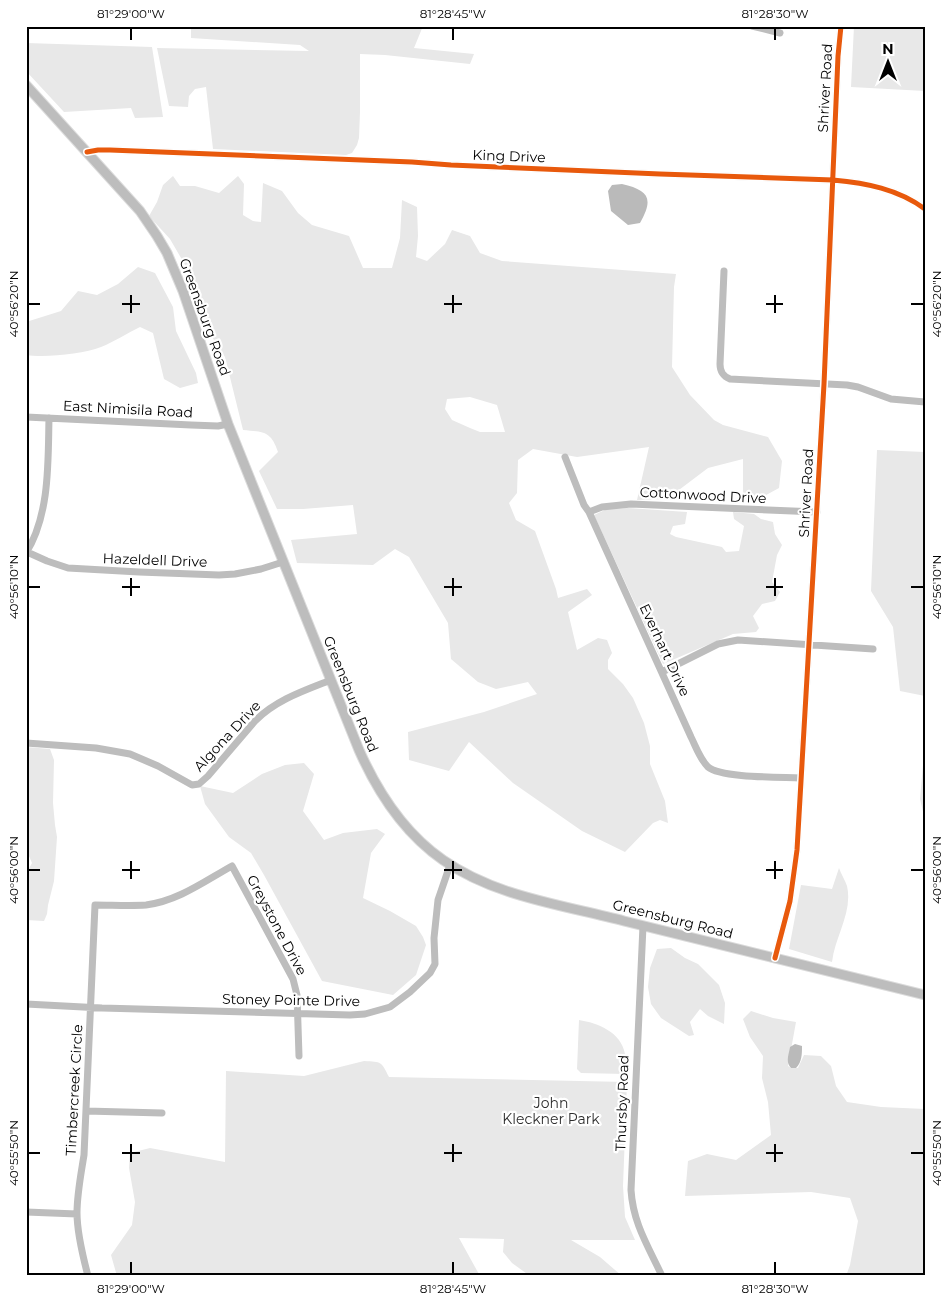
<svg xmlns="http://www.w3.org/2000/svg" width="951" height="1302" font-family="Montserrat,sans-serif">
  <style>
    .green { fill: #e8e8e8; fill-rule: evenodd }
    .water { fill: #bababa }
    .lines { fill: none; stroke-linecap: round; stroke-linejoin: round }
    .major-casing { stroke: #dbdbdb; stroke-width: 11 }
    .minor { stroke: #bdbdbd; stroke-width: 7 }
    .major { stroke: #bdbdbd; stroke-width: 9 }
    .cycleway-casing { stroke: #fff; stroke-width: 8 }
    .cycleway { stroke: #e8590c; stroke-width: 5 }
    .ticks { fill: none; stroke: #000; stroke-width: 2 }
    .labels { text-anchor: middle; stroke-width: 4.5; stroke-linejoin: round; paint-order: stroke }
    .street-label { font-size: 14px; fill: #000; stroke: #fff }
    .park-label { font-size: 14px; fill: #2d2d2d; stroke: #fff }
    .neatline { fill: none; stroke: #000; stroke-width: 2 }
    .ticks-label { font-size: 12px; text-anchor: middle; fill: #000 }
  </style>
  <rect width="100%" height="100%" fill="#fff"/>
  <path class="green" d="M 191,26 L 423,26 L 414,48 L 474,54 L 470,64 L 385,55 L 360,54 L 360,112 L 359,138 L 357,145 L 352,153 L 346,155 L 213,149 L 206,87 L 195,89 L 189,96 L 188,107 L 169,106 L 157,48 L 309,51 L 300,45 L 191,38 Z
    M 854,26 L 925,26 L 925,91 L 851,87 Z
    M 26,43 L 152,47 L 163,117 L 135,118 L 131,108 L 64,112 L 26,71 Z
    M 173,176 L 180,186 L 195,186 L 219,193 L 238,176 L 244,184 L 243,215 L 253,221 L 261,222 L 263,183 L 282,191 L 298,213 L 312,225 L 349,236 L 363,268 L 392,268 L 400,238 L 402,200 L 417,207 L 418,236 L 416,257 L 427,261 L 445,244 L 452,230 L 470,236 L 480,253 L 502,261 L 676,274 L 674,287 L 672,367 L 690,395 L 714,420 L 723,425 L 768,437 L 782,461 L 779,488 L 755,501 L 743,500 L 743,459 L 708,468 L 667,499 L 637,500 L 649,447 L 577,457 L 533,449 L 518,460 L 517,493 L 509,503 L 516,520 L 535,531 L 556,589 L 558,598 L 587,589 L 592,595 L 568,612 L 577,650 L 598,638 L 607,640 L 612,653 L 608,660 L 608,669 L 623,684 L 633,698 L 644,723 L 650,746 L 650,764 L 665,801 L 668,823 L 660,820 L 653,823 L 625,852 L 582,831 L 513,783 L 469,742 L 449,771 L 409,760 L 408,732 L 484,712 L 537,694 L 528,682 L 496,689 L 478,682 L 451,659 L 448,623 L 409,557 L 395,549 L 373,565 L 297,563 L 291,540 L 357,534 L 353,505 L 303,509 L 277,509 L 259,471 L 278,452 C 271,431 264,432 243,430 L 225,357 L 207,329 L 188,270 L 170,239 L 149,216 L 157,202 L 163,185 ZM 470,397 L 497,405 L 505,432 L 480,432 L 470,428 L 452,420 L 445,409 L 447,399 Z
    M 138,267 L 155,273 L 173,307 L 176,331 L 196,373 L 198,383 L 180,388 L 164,379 L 153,333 L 140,327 C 127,333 114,342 101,347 C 83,354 45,358 26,355 L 26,322 L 61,311 L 78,291 L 97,295 L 118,284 Z
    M 877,450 L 925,452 L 925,696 L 900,691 L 893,627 L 871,591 Z
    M 628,508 L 687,512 L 685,524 L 673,526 L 670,534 L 676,537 L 722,547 L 726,552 L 739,551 L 744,526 L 734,519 L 733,512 L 754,514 L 761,519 L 773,522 L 775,534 L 782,545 L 777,555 L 772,582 L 780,592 L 775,601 L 762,604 L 753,616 L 759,628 L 756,632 L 733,634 L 663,664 L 594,515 L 607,509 Z
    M 26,747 L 50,749 L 54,760 L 53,803 L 55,825 L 57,837 L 54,881 L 48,905 L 47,914 L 44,921 L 26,920 L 26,874 L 32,863 L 26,849 Z
    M 924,754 L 925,754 L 925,820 L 920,799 Z
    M 304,763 L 314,774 L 303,811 L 324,840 L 343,833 L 377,829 L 385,834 L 371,853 L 363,898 L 390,911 L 416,926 L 423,937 L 426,945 L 416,975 L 393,995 L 322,981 L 264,875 L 251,853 L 229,837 L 205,804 L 200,786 L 233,793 L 262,774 L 285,765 Z
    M 839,868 C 841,874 845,880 847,886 C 853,912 835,936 832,962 L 789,949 L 801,885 L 832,889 Z
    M 671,948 L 685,958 L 698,964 L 719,985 L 725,1003 L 724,1024 L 708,1016 L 700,1009 L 690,1022 L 694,1035 L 689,1036 L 661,1018 L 651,1004 L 648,987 L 650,968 L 657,949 Z
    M 751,1011 L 773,1018 L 796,1022 L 788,1066 L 791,1068 L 798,1068 L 804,1055 L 821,1056 L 831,1066 L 836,1086 L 847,1102 L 881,1107 L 925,1109 L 925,1276 L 846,1276 L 850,1265 L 858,1221 L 850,1198 L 811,1192 L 685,1196 L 688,1161 L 707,1154 L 736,1160 L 771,1135 L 768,1102 L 762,1078 L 763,1056 L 750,1037 L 743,1019 Z
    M 579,1020 C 598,1023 621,1032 625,1054 C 626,1060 625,1068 625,1074 L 581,1073 L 577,1069 Z
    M 364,1061 C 382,1062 381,1061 389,1077 L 627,1082 L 623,1186 L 625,1217 L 635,1240 L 571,1240 L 600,1257 L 622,1276 L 530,1276 L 512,1263 L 503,1252 L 504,1239 L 459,1238 L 480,1276 L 117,1276 L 111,1255 L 132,1225 L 135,1202 L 129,1168 L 130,1153 L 150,1148 L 225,1162 L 226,1071 L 304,1076 Z"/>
  <path class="water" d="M 622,184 C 647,190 655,197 640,223 L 628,225 L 611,211 L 608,191 L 612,185 Z
    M 795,1044 L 802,1046 C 802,1054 802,1062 796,1068 L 791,1068 C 785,1062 789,1054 790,1047 Z"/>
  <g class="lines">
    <defs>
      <path id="major" d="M 26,85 L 140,211 L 157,236 L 167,253 L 183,291 L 228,424 L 359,750 C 378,793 404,833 443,860 C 496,897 563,905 624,921 C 724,946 824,971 925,995"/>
    </defs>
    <use href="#major" class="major-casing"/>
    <path class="minor" d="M 752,26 L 780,33
      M 87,152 L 98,150 L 110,150 L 412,162 L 451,165 L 660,174 L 833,180 C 866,183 898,189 925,209
      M 724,271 L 720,364 C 720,372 723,376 730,379 L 847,385 L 858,387 L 891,399 L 925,402
      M 26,417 L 191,425 L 218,426 L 228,424
      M 565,457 L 584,505 L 589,512 L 691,737 C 696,747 700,759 708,767 C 721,778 781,777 800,778
      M 589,512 L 602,507 L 631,504 L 817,512
      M 27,552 L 47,561 L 68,568 L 139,572 L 219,575 L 235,574 L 261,569 L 283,562
      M 26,553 C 50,515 48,461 49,418
      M 662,672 L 718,644 L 738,640 L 873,649
      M 26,743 L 96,748 L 130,754 L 158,766 L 192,785 L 199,784 L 208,776 L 255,721 C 276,700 303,691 331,680
      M 643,926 L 631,1190 C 633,1223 648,1246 662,1276
      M 775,958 L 790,901 L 797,850 L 824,384 L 838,56 L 841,26
      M 26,1004 L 102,1008 L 350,1015 L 365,1014 L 390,1007 L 410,992 L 430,973 L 435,964 L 434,938 L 438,900 L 450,865
      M 86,1111 L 162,1113
      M 26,1212 L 77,1214
      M 88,1276 C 83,1257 77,1233 77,1213 C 77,1194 81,1174 84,1155 L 95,905 C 112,905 130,906 146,905 C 178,901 205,881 232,866 L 293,979 L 297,995 L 299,1056"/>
    <use href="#major" class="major"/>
    <defs>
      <path id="cycleway" d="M 87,152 L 98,150 L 110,150 L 412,162 L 451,165 L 660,174 L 833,180 C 866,183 898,189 925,209
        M 775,958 L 790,901 L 797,850 L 824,384 L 838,56 L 841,26"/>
    </defs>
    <use href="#cycleway" class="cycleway-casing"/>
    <use href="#cycleway" class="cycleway"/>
  </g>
  <path class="ticks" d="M 131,28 L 131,40M 453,28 L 453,40M 775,28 L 775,40M 131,295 L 131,313M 453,295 L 453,313M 775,295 L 775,313M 28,304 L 40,304M 122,304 L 140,304M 444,304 L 462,304M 766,304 L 783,304M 911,304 L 924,304M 131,578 L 131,596M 453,578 L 453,596M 775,578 L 775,596M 28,587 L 40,587M 122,587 L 140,587M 444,587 L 462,587M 766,587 L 783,587M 911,587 L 924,587M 131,861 L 131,879M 453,861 L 453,879M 775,861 L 775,879M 28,870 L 40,870M 122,870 L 140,870M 444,870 L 462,870M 766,870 L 783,870M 911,870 L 924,870M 131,1144 L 131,1162M 453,1144 L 453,1162M 775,1144 L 775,1162M 28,1153 L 40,1153M 122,1153 L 140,1153M 444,1153 L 462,1153M 766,1153 L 783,1153M 911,1153 L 924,1153M 131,1262 L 131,1274M 453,1262 L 453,1274M 775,1262 L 775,1274"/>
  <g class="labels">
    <g class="street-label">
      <text transform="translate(825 88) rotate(-87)" y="5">Shriver Road</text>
      <text transform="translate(509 156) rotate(2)" y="5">King Drive</text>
      <text transform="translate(205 317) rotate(70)" y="5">Greensburg Road</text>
      <text transform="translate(128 409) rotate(3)" y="5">East Nimisila Road</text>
      <text transform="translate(806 493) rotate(-87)" y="5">Shriver Road</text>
      <text transform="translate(703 495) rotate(3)" y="5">Cottonwood Drive</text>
      <text transform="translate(155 560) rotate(2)" y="5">Hazeldell Drive</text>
      <text transform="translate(665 650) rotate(65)" y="5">Everhart Drive</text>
      <text transform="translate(351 694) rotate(68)" y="5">Greensburg Road</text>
      <text transform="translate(227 736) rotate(-47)" y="5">Algona Drive</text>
      <text transform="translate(673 919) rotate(14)" y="5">Greensburg Road</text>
      <text transform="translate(277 925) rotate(62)" y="5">Greystone Drive</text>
      <text transform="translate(291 1000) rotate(1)" y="5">Stoney Pointe Drive</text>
      <text transform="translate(74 1090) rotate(-87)" y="5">Timbercreek Circle</text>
      <text transform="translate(622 1103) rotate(-88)" y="5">Thursby Road</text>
    </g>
    <g class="park-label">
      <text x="551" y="1108">John<tspan x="551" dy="16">Kleckner Park</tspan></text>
    </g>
  </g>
  <rect width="951" height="1302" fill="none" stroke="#ffffff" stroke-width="55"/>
  <g transform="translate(888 62)" stroke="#ffffff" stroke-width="4" paint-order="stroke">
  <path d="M0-4L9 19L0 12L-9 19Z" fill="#000000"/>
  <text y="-8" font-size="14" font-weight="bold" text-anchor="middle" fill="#000000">N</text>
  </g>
  <rect x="28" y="28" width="896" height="1246" class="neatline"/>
  <g class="ticks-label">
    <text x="131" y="18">81°29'00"W</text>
    <text x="453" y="18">81°28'45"W</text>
    <text x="775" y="18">81°28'30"W</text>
    <text transform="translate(14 304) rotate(-90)" y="4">40°56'20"N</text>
    <text transform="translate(937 304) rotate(-90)" y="4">40°56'20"N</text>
    <text transform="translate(14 587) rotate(-90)" y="4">40°56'10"N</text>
    <text transform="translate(937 587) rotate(-90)" y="4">40°56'10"N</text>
    <text transform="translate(14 870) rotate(-90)" y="4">40°56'00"N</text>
    <text transform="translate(937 870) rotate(-90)" y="4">40°56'00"N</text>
    <text transform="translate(14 1153) rotate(-90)" y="4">40°55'50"N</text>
    <text transform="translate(937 1153) rotate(-90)" y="4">40°55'50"N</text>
    <text x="131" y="1293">81°29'00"W</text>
    <text x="453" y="1293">81°28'45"W</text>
    <text x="775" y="1293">81°28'30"W</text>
  </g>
</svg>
